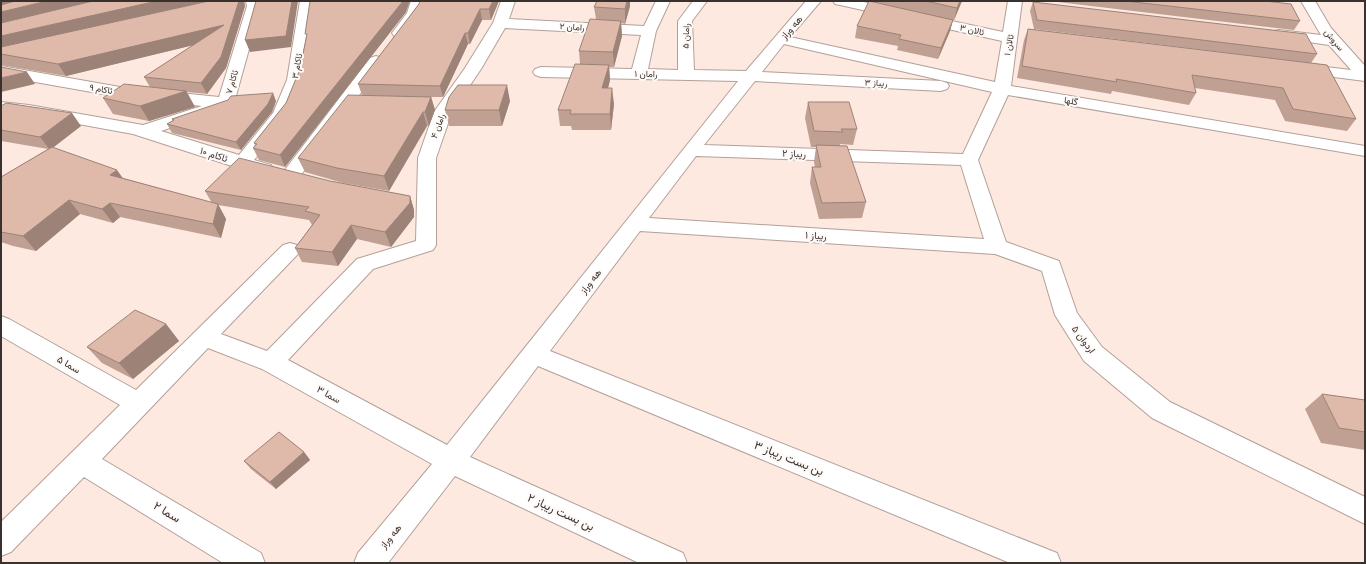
<svg xmlns="http://www.w3.org/2000/svg" width="1366" height="564" font-family="'PT Sans',Vazirmatn,sans-serif">
  <style>
    .lines { fill: none; stroke-linecap: round; stroke-linejoin: round }
    .minor-casing { stroke: #b3a098; stroke-width: 2 }
    .minor { fill: #fff; fill-rule: evenodd }
    .wall { fill: #c0a092 }
    .shaded-wall { fill: #9c8277 }
    .building { fill: #dfbaaa; stroke: #9c8277 }
    .labels { text-anchor: middle; stroke-width: 4; stroke-linejoin: round; paint-order: stroke }
    .far-street-label { font-size: 9px; fill: #39312e; stroke: #fefaf8 }
    .street-label { font-size: 10px; fill: #39312e; stroke: #fefaf8 }
    .near-street-label { font-size: 12px; fill: #39312e; stroke: #fefaf8 }
  </style>
  <rect width="100%" height="100%" fill="#fde9e0"/>
  <g class="lines">
    <defs>
      <path id="minor" d="M 246,1 L 260,1 L 261,6 L 234,103 L 232,107 L 161,131 L 239,155 L 273,113 L 287,80 L 300,1 L 314,1 L 303,80 L 290,114 L 254,160 L 271,165 L 273,169 L 271,173 L 264,175 L 235,167 L 133,134 L 29,115 L 1,112 L 1,102 L 29,105 L 143,125 L 202,106 L 120,97 L 1,76 L 1,66 L 120,87 L 219,97 L 247,6 Z
        M 411,1 L 425,1 L 421,14 L 404,36 L 394,36 L 392,33 L 407,13 Z
        M 501,1 L 515,1 L 509,19 L 644,26 L 656,1 L 670,1 L 656,31 L 648,69 L 678,70 L 678,21 L 693,1 L 707,1 L 692,21 L 694,70 L 746,71 L 806,1 L 821,1 L 790,37 L 995,82 L 1002,41 L 840,5 L 835,4 L 833,1 L 859,1 L 1003,32 L 1008,1 L 1022,1 L 1011,86 L 1365,146 L 1365,156 L 1008,95 L 978,160 L 1006,242 L 1059,261 L 1077,313 L 1102,347 L 1170,402 L 1365,497 L 1365,524 L 1152,418 L 1084,361 L 1055,315 L 1042,271 L 995,254 L 640,231 L 550,351 L 1057,553 L 1061,563 L 1010,563 L 538,366 L 470,457 L 683,553 L 687,563 L 639,563 L 455,476 L 388,563 L 354,563 L 358,553 L 432,464 L 262,369 L 208,348 L 102,459 L 261,553 L 265,563 L 223,563 L 84,477 L 11,552 L 1,556 L 1,522 L 120,405 L 1,336 L 1,316 L 9,319 L 136,390 L 283,245 L 290,243 L 297,245 L 301,250 L 297,255 L 221,334 L 267,351 L 357,259 L 416,241 L 418,158 L 434,112 L 465,68 L 493,23 ZM 505,28 L 641,35 L 632,69 L 541,67 L 535,69 L 533,72 L 535,75 L 541,77 L 738,81 L 447,445 L 288,360 L 373,269 L 433,250 L 436,245 L 436,158 L 452,112 L 481,69 ZM 784,44 L 992,92 L 963,154 L 704,145 L 755,81 L 941,91 L 947,89 L 949,86 L 947,83 L 941,81 L 762,72 ZM 696,156 L 961,165 L 984,239 L 649,218 Z
        M 1301,1 L 1315,1 L 1331,28 L 1365,66 L 1365,81 L 1295,72 L 1293,69 L 1295,66 L 1301,64 L 1351,70 L 1329,45 L 1274,37 L 1272,34 L 1274,31 L 1279,30 L 1321,35 Z
        M 376,56 L 382,58 L 384,61 L 298,179 L 291,181 L 284,179 L 282,175 L 284,171 L 370,58 Z"/>
    </defs>
    <use href="#minor" class="minor-casing"/>
    <use href="#minor" class="minor"/>
  </g>
  <path class="wall" d="M 47,1 L 244,1 L 245,6 L 226,68 L 207,94 L 187,92 L 195,107 L 149,121 L 113,114 L 103,98 L 150,87 L 144,77 L 193,45 L 66,76 L 1,65 L 1,12 Z
    M 499,1 L 491,20 L 482,20 L 470,44 L 468,44 L 443,97 L 431,97 L 435,110 L 429,126 L 427,126 L 389,191 L 343,183 L 305,172 L 298,158 L 362,95 L 358,84 L 419,4 Z
    M 597,1 L 630,1 L 630,6 L 625,24 L 621,23 L 622,36 L 614,67 L 609,67 L 610,80 L 608,88 L 614,104 L 611,130 L 572,130 L 571,126 L 560,126 L 558,110 L 580,64 L 579,51 L 596,19 L 594,7 Z
    M 872,1 L 962,1 L 954,20 L 953,20 L 950,31 L 938,59 L 897,50 L 898,46 L 855,38 L 857,26 Z
    M 1049,1 L 1265,1 L 1300,21 L 1294,30 Z
    M 1033,2 L 1317,54 L 1311,63 L 1034,29 L 1030,11 Z
    M 406,12 L 285,167 L 259,160 L 253,148 L 255,145 L 254,143 L 286,103 L 300,69 L 306,37 Z
    M 1028,29 L 1327,65 L 1356,119 L 1347,131 L 1285,121 L 1275,100 L 1195,88 L 1196,93 L 1189,105 L 1112,91 L 1111,94 L 1017,78 L 1024,40 Z
    M 276,101 L 272,112 L 241,150 L 172,133 L 167,124 L 173,121 L 172,119 Z
    M 510,101 L 502,126 L 449,126 L 445,110 Z
    M 808,102 L 857,129 L 853,145 L 840,144 L 840,146 L 866,202 L 862,218 L 819,219 L 810,183 L 812,167 L 815,167 L 814,162 L 816,147 L 811,147 L 805,118 Z
    M 1,106 L 81,126 L 52,148 L 123,178 L 212,203 L 205,191 L 330,181 L 410,196 L 414,210 L 414,217 L 391,247 L 357,239 L 338,266 L 302,262 L 295,248 L 312,225 L 309,220 L 218,205 L 226,219 L 221,238 L 120,217 L 113,223 L 80,214 L 36,251 L 13,246 L 1,242 L 1,177 L 48,149 L 1,141 Z
    M 166,324 L 179,341 L 133,379 L 102,363 L 87,347 Z
    M 1322,394 L 1365,400 L 1365,450 L 1321,443 L 1305,409 Z
    M 304,452 L 310,460 L 276,489 L 251,469 L 244,461 Z"/>
  <path class="shaded-wall" d="M 1,1 L 20,1 L 1,6 Z
    M 47,1 L 97,1 L 1,25 L 1,12 Z
    M 157,1 L 211,1 L 1,49 L 1,36 Z
    M 239,1 L 244,1 L 245,6 L 226,68 L 207,94 L 201,83 L 227,37 L 66,76 L 58,64 Z
    M 292,1 L 298,1 L 291,47 L 250,52 L 245,40 Z
    M 403,1 L 410,1 L 406,12 L 285,167 L 280,155 Z
    M 493,1 L 499,1 L 491,20 L 489,9 Z
    M 627,1 L 630,1 L 630,6 L 625,24 L 625,9 Z
    M 960,1 L 962,1 L 954,20 L 957,8 Z
    M 480,9 L 482,20 L 470,44 L 468,33 Z
    M 953,20 L 950,31 L 938,59 L 941,48 Z
    M 621,21 L 622,36 L 614,67 L 613,52 Z
    M 465,33 L 468,44 L 443,97 L 440,86 Z
    M 609,65 L 610,80 L 604,104 L 602,88 Z
    M 27,72 L 35,84 L 1,92 L 1,78 Z
    M 507,85 L 510,101 L 502,126 L 499,110 Z
    M 612,88 L 614,104 L 611,130 L 610,114 Z
    M 186,91 L 195,107 L 149,121 L 140,106 Z
    M 273,93 L 276,101 L 272,112 L 241,150 L 236,142 Z
    M 431,97 L 435,110 L 429,126 L 425,112 Z
    M 423,112 L 427,126 L 389,191 L 384,176 Z
    M 72,113 L 81,126 L 50,150 L 40,137 Z
    M 117,170 L 127,184 L 110,175 Z
    M 410,196 L 414,210 L 414,217 L 391,247 L 385,232 Z
    M 69,200 L 80,214 L 36,251 L 23,236 Z
    M 110,203 L 120,217 L 113,223 L 102,209 Z
    M 218,204 L 226,219 L 221,238 L 213,224 Z
    M 351,225 L 357,239 L 338,266 L 332,252 Z
    M 166,324 L 179,341 L 133,379 L 119,363 Z
    M 304,452 L 310,460 L 276,489 L 270,482 Z"/>
  <path class="building" d="M 15,1 L 47,1 L 1,12 L 1,5 Z
    M 93,1 L 157,1 L 1,36 L 1,23 Z
    M 209,1 L 239,1 L 221,57 L 201,83 L 144,77 L 224,25 L 58,64 L 1,54 L 1,47 Z
    M 256,1 L 292,1 L 286,36 L 245,40 Z
    M 310,1 L 403,1 L 280,155 L 253,148 L 257,144 L 254,143 L 286,103 L 300,69 L 307,34 L 305,34 Z
    M 420,1 L 493,1 L 489,9 L 480,9 L 468,33 L 465,33 L 440,86 L 358,84 L 419,4 Z
    M 597,1 L 627,1 L 625,9 L 594,7 Z
    M 869,1 L 953,20 L 941,48 L 899,39 L 901,35 L 857,26 Z
    M 926,1 L 960,1 L 957,8 Z
    M 1125,1 L 1265,1 L 1291,4 L 1300,21 Z
    M 1033,2 L 1306,34 L 1317,54 L 1037,20 Z
    M 590,19 L 621,21 L 613,52 L 579,51 Z
    M 1028,29 L 1327,65 L 1356,119 L 1293,109 L 1283,88 L 1192,75 L 1196,93 L 1116,79 L 1117,82 L 1022,66 Z
    M 575,64 L 609,65 L 602,88 L 612,88 L 610,114 L 570,114 L 571,110 L 558,110 Z
    M 1,67 L 27,72 L 1,78 Z
    M 124,84 L 186,91 L 140,106 L 103,98 Z
    M 458,85 L 507,85 L 499,110 L 445,110 L 449,97 Z
    M 273,93 L 268,104 L 236,142 L 167,124 L 174,120 L 172,119 L 228,100 L 231,96 Z
    M 348,95 L 431,97 L 425,112 L 423,112 L 384,176 L 337,168 L 298,158 Z
    M 808,102 L 849,102 L 857,129 L 841,129 L 843,132 L 814,131 Z
    M 6,103 L 72,113 L 40,137 L 1,130 L 1,106 Z
    M 816,145 L 847,146 L 866,202 L 822,203 L 812,167 L 821,167 Z
    M 52,147 L 117,170 L 110,175 L 218,204 L 213,224 L 110,203 L 102,209 L 69,200 L 23,236 L 1,232 L 1,177 Z
    M 239,158 L 330,181 L 410,196 L 410,203 L 385,232 L 351,225 L 332,252 L 295,248 L 320,215 L 305,211 L 309,207 L 205,191 Z
    M 135,310 L 166,324 L 119,363 L 87,347 Z
    M 1322,394 L 1365,400 L 1365,432 L 1339,428 Z
    M 279,432 L 304,452 L 270,482 L 244,461 Z"/>
  <g class="labels">
    <g class="far-street-label">
      <text transform="translate(572 27) rotate(3)" y="3">رامان ۲</text>
      <text transform="translate(972 30) rotate(12)" y="3">ئالان ۳</text>
      <text transform="translate(686 36) rotate(-88)" y="3">رامان ۵</text>
      <text transform="translate(1334 40) rotate(50)" y="3">سروش</text>
      <text transform="translate(1009 45) rotate(-80)" y="3">ئالان ۱</text>
      <text transform="translate(297 66) rotate(-80)" y="3">ئاکام ۳</text>
      <text transform="translate(646 74) rotate(1)" y="3">رامان ۱</text>
      <text transform="translate(232 82) rotate(-74)" y="3">ئاکام ۷</text>
      <text transform="translate(876 83) rotate(3)" y="3">ریباز ۳</text>
      <text transform="translate(101 89) rotate(10)" y="3">ئاکام ۹</text>
      <text transform="translate(1071 101) rotate(10)" y="3">گلها</text>
      <text transform="translate(438 126) rotate(-70)" y="3">رامان ۴</text>
    </g>
    <g class="street-label">
      <text transform="translate(791 27) rotate(-49)" y="4">هه وراز</text>
      <text transform="translate(794 153) rotate(2)" y="4">ریباز ۲</text>
      <text transform="translate(214 154) rotate(18)" y="4">ئاکام ۱۰</text>
      <text transform="translate(816 235) rotate(4)" y="4">ریباز ۱</text>
      <text transform="translate(590 281) rotate(-52)" y="4">هه وراز</text>
      <text transform="translate(1084 339) rotate(53)" y="4">اردوان ۵</text>
      <text transform="translate(69 364) rotate(30)" y="4">سما ۵</text>
      <text transform="translate(329 394) rotate(29)" y="4">سما ۳</text>
      <text transform="translate(390 536) rotate(-51)" y="4">هه وراز</text>
    </g>
    <g class="near-street-label">
      <text transform="translate(789 458) rotate(22)" y="4">بن بست ریباز ۳</text>
      <text transform="translate(167 512) rotate(31)" y="4">سما ۲</text>
      <text transform="translate(561 512) rotate(25)" y="4">بن بست ریباز ۲</text>
    </g>
  </g>
  <rect width="1366" height="564" fill="none" stroke="#39312e" stroke-width="4"/>
</svg>
